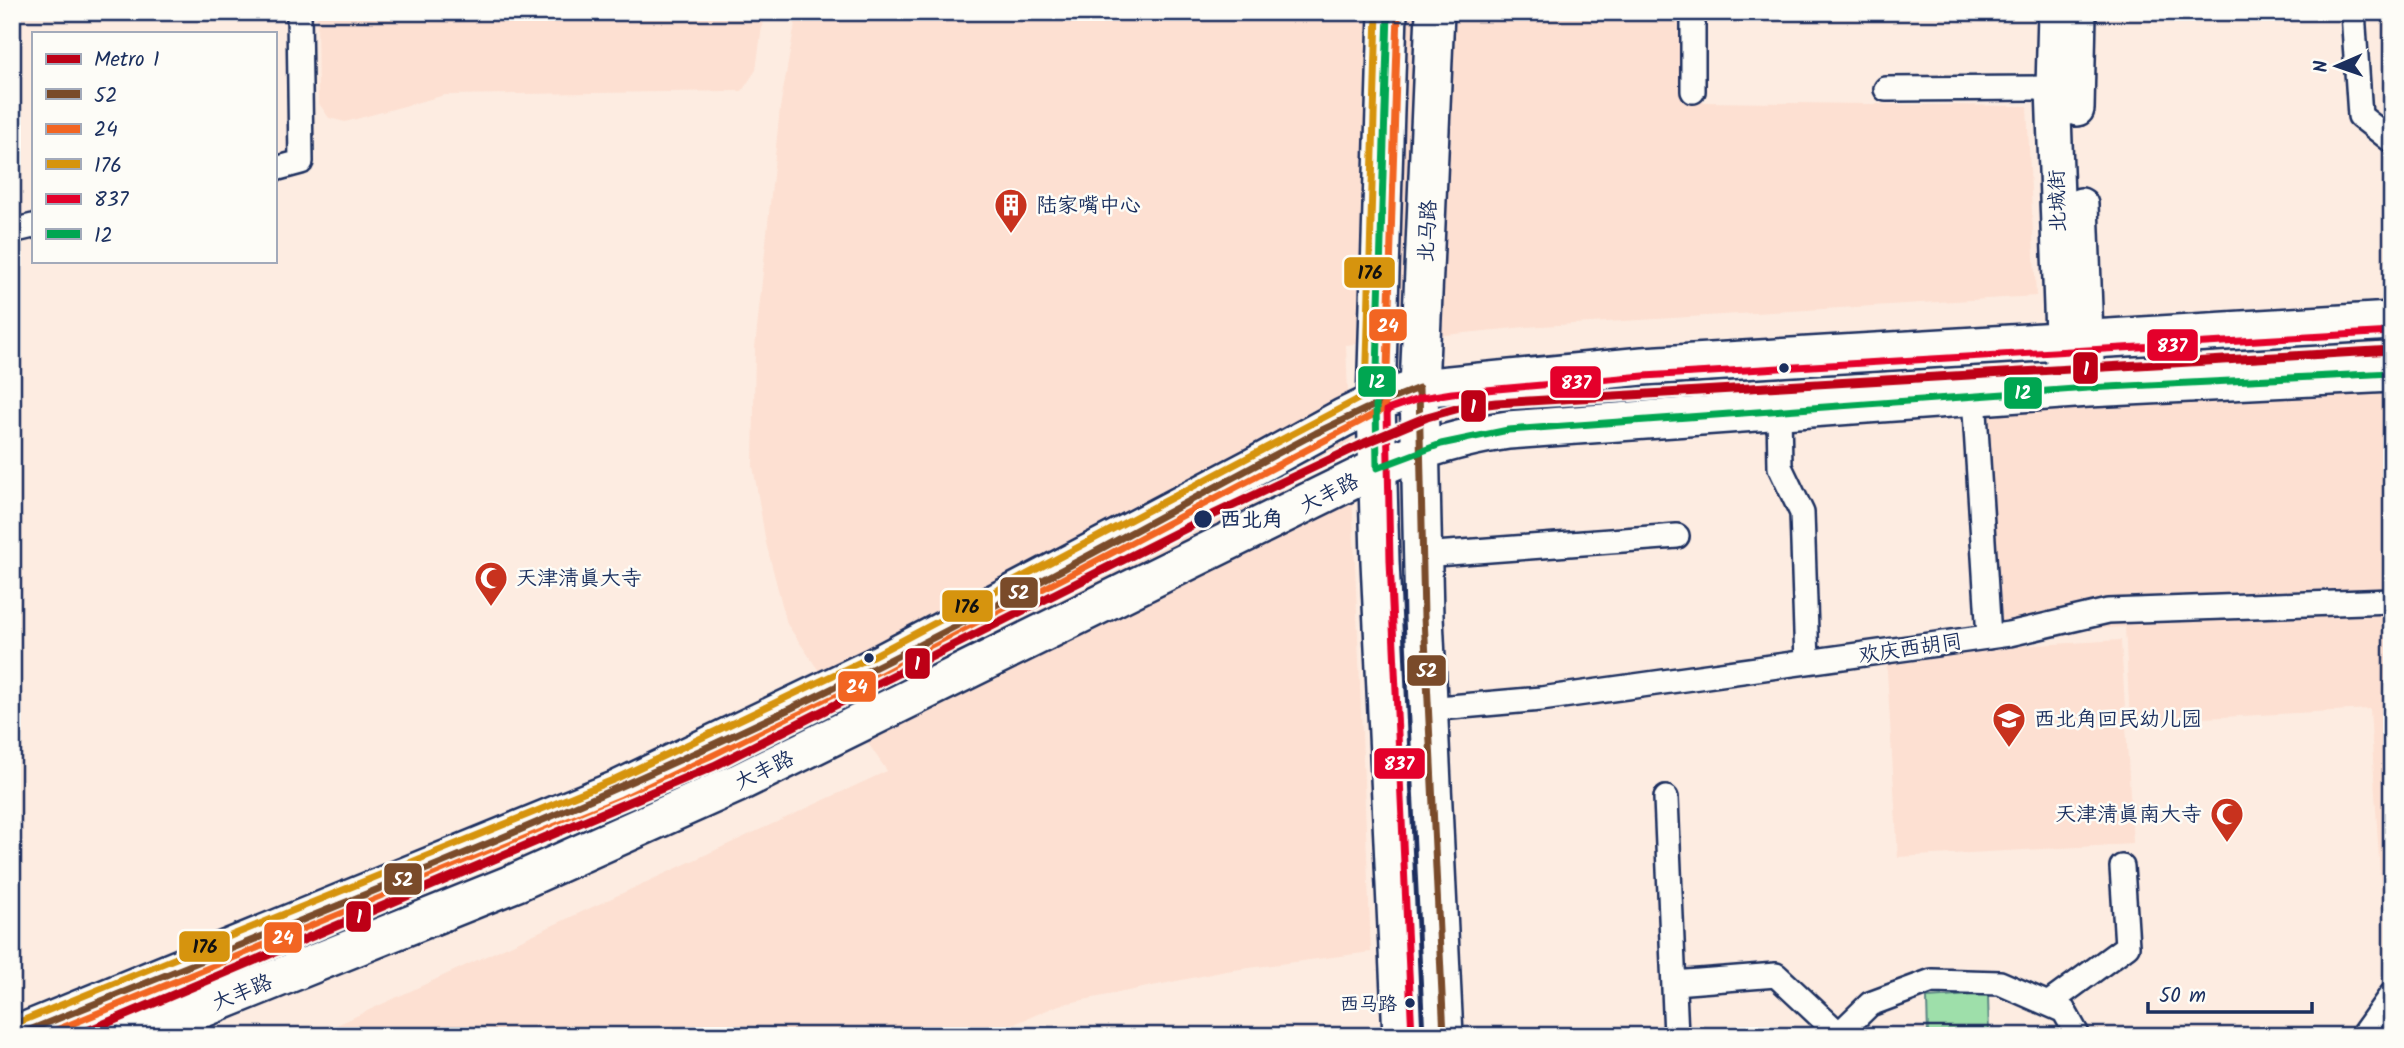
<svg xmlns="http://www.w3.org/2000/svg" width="2404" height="1048" font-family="Kalam,'LXGW WenKai TC',sans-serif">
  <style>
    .built { fill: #fde0d2 }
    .green { fill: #9edfaa; stroke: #5c8784; stroke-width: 2 }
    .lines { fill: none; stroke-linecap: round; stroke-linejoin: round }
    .street-casing { stroke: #1b2f5e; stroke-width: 28 }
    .secondary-casing { stroke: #1b2f5e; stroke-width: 38 }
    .primary-casing { stroke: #1b2f5e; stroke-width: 42 }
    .street { stroke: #fdfcf7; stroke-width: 23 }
    .secondary { stroke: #fdfcf7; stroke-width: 33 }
    .primary { stroke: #fdfcf7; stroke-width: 37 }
    .bus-1-casing { stroke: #fdfcf7; stroke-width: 12 }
    .bus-2-casing { stroke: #fdfcf7; stroke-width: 12 }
    .bus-3-casing { stroke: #fdfcf7; stroke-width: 12 }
    .bus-4-casing { stroke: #fdfcf7; stroke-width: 12 }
    .bus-5-casing { stroke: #fdfcf7; stroke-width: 12 }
    .bus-1 { stroke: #7a4b2a; stroke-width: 7 }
    .bus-2 { stroke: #f26522; stroke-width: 7 }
    .bus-3 { stroke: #d6940e; stroke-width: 7 }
    .bus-4 { stroke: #e4002b; stroke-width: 7 }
    .bus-5 { stroke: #00a651; stroke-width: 7 }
    .metro-1-casing { stroke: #fdfcf7; stroke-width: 14 }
    .metro-1 { stroke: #bd0016; stroke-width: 9 }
    .bus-dot { fill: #1b2f5e; stroke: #fdfcf7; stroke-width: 2.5 }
    .labels { text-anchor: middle; stroke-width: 5; stroke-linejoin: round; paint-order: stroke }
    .bus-label { font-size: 19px; fill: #1b2f5e; stroke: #fdfcf7; text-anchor: end }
    .street-label { font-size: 21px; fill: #1b2f5e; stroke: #fdfcf7 }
    .poi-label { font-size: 21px; fill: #1b2f5e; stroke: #fdfcf7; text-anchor: start }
    .stop-label { font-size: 21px; font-weight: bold; fill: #1b2f5e; stroke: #fdfcf7; text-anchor: start }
    .line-badge { stroke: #fdfcf7; stroke-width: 2.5 }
    .badge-label { font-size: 19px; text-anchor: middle; font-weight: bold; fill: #fff }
    .pale-badge-label { font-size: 19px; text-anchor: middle; font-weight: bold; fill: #111 }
  </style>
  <rect width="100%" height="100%" fill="#fdece1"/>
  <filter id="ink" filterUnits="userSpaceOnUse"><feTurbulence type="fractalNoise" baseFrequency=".0143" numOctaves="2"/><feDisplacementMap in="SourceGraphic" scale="14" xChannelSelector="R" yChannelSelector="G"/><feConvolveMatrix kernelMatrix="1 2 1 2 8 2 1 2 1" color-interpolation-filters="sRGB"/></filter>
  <g filter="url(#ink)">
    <path class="built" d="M 317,12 L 764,12 L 756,70 L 742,91 L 445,95 L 345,122 L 329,118 L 318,102 Z
      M 797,12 L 1699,12 L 1699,102 L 2027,106 L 2036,296 L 1525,327 L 1346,345 L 1371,952 L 1226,971 L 1059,1005 L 986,1036 L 313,1036 L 887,771 L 787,624 L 766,543 L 753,466 L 755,348 L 780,108 Z
      M 2392,390 L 2392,909 L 2382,910 L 2370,709 L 2130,722 L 2125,627 L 1994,634 L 1983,412 Z
      M 2121,640 L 2133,844 L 1898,857 L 1886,654 Z"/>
    <path class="green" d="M 1988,994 L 1989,1036 L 1928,1036 L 1927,998 Z"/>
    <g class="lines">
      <defs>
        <path id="street" d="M 1693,12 L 1693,91
          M 2353,12 L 2360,116 L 2392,141
          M 1886,89 L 2053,88
          M 275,169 L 301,162 L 299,12
          M 12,231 L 33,226
          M 1974,396 L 1989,637
          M 1779,410 L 1780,467 L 1802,513 L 1807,662
          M 1422,555 L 1677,536
          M 1428,709 L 1541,699 L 2009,634 L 2108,611 L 2392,601
          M 1666,798 L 1676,1036
          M 1674,983 L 1776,975 L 1839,1034
          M 2048,1004 L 2127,946 L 2122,867
          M 1837,1036 L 1870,1004 L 1932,981 L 2000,983 L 2064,1011 L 2078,1036
          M 2362,1036 L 2392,994"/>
        <path id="secondary" d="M 2055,12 L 2053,88 L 2064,390
          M 2077,109 L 2079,12
          M 2081,205 L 2088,388"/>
        <path id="primary" d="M 1388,12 L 1376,402 L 1380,561 L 1402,1036
          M 1435,12 L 1419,388 L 1424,617 L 1444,1036
          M 14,1036 L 617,790 L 872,668 L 1259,464 L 1343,418 L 1376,402 L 1419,388 L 1643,366 L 2392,321
          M 134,1036 L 517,882 L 738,783 L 1377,468 C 1420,449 1462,437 1508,430 L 2088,388 L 2392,373"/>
      </defs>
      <use href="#street" class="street-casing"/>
      <use href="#secondary" class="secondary-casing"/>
      <use href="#primary" class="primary-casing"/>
      <use href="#street" class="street"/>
      <use href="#secondary" class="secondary"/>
      <use href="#primary" class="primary"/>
      <defs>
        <path id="bus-1" d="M 15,1036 C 266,934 520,836 766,720 C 953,633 1133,530 1316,433 L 1366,409 L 1419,388 L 1424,617 L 1444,1036"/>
        <path id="bus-2" d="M 42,1036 L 622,799 L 877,677 L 1382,410 L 1386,402 L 1398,12"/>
        <path id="bus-3" d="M 12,1025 L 613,780 L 867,659 L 1366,395 L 1377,12"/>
        <path id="bus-4" d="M 1412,1036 L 1390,561 L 1387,410 L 1421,398 L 1452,393 L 1644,376 L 2392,332"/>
        <path id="bus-5" d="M 1388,12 L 1376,402 L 1377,468 L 1441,444 L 1508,430 L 2088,388 L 2392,373"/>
      </defs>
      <use href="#bus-1" class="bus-1-casing"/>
      <use href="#bus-2" class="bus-2-casing"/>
      <use href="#bus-3" class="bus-3-casing"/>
      <use href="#bus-4" class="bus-4-casing"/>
      <use href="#bus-5" class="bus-5-casing"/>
      <use href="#bus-1" class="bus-1"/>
      <use href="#bus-2" class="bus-2"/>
      <use href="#bus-3" class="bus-3"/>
      <use href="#bus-4" class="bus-4"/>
      <use href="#bus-5" class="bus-5"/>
      <defs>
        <path id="metro-1" d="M 76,1036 L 714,766 L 1204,519 L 1365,443 L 1427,417 L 1463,407 L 1496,403 L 2392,350"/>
      </defs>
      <use href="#metro-1" class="metro-1-casing"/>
      <use href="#metro-1" class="metro-1"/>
    </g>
  </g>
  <defs>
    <symbol id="building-pin" viewBox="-11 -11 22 30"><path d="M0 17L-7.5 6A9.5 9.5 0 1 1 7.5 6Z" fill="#c8321e" stroke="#fdfcf7"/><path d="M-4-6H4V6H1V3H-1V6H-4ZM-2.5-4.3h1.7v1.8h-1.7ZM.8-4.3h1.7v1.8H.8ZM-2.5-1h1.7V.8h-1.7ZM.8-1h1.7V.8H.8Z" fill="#fff"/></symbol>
    <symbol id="mosque-pin" viewBox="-11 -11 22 30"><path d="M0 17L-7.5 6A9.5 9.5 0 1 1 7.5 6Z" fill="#c8321e" stroke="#fdfcf7"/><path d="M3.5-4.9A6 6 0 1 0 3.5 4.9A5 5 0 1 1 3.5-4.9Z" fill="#fff"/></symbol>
    <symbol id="school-pin" viewBox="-11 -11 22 30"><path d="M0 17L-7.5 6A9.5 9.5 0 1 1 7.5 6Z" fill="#c8321e" stroke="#fdfcf7"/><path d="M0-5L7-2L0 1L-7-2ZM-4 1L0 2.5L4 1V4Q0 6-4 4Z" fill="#fff"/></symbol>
  </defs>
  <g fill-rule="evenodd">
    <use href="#building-pin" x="992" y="186" width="38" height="52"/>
    <use href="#mosque-pin" x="472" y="559" width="38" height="52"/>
    <use href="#school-pin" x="1990" y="700" width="38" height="52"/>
    <use href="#mosque-pin" x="2208" y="795" width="38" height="52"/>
  </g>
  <g class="bus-dot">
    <circle cx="1784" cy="368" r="6"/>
    <circle cx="1203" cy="519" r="10"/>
    <circle cx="869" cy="658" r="6"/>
    <circle cx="1410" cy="1003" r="6"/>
  </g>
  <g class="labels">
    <g class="bus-label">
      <text x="1397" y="1010">西马路</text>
    </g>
    <g class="street-label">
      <text transform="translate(2057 201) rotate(-92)" y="7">北城街</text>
      <text transform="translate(1427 231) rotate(-87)" y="7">北马路</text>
      <text transform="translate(1329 493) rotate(-27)" y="7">大丰路</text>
      <text transform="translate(1910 648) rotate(-8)" y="7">欢庆西胡同</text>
      <text transform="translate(764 770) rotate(-26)" y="7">大丰路</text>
      <text transform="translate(242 992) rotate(-22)" y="7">大丰路</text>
    </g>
    <g class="poi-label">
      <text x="1036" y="212">陆家嘴中心</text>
      <text x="516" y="585">天津清真大寺</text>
      <text x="2034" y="726">西北角回民幼儿园</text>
      <text x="2202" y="821" text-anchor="end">天津清真南大寺</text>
    </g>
    <g class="stop-label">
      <text x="1220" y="526">西北角</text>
    </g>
  </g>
  <g class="line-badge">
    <rect x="1343" y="256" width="53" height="33" rx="7" fill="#d6940e"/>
    <rect x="1368" y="308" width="40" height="34" rx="7" fill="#f26522"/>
    <rect x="2146" y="328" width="53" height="34" rx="7" fill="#e4002b"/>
    <rect x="2072" y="351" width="27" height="34" rx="7" fill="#bd0016"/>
    <rect x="1357" y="365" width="40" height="33" rx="7" fill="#00a651"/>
    <rect x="1549" y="365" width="53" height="34" rx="7" fill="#e4002b"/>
    <rect x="2003" y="376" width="40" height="34" rx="7" fill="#00a651"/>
    <rect x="1460" y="389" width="27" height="34" rx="7" fill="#bd0016"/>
    <rect x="999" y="576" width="40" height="33" rx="7" fill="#7a4b2a"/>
    <rect x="941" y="589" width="53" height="34" rx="7" fill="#d6940e"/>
    <rect x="904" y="647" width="27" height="33" rx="7" fill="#bd0016"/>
    <rect x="1406" y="654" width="41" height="33" rx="7" fill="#7a4b2a"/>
    <rect x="837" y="670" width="40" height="33" rx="7" fill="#f26522"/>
    <rect x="1373" y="747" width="53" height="33" rx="7" fill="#e4002b"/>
    <rect x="383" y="862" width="40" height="34" rx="7" fill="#7a4b2a"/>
    <rect x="345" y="900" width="27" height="33" rx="7" fill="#bd0016"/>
    <rect x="263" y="921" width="40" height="33" rx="7" fill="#f26522"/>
    <rect x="178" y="930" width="53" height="33" rx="7" fill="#d6940e"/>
  </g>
  <g class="badge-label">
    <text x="1388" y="332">24</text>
    <text x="2172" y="352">837</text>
    <text x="2086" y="375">1</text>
    <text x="1377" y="388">12</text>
    <text x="1576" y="389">837</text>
    <text x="2023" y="399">12</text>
    <text x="1473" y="413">1</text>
    <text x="1019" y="599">52</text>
    <text x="917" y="670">1</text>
    <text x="1427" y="677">52</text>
    <text x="857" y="693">24</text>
    <text x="1399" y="770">837</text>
    <text x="403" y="886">52</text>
    <text x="359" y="923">1</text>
    <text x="283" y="944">24</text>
  </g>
  <g class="pale-badge-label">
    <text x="1370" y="279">176</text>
    <text x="967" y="613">176</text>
    <text x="205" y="953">176</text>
  </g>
  <rect width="2404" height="1048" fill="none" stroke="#fdfcf7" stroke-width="42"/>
  <rect x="21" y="21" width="2362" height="1006" fill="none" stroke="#1b2f5e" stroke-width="2.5" filter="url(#ink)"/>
  <rect x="32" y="32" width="245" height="231" fill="#fdfcf7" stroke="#a3aaba" stroke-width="2"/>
  <rect x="46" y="54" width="35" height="10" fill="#bd0016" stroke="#a3aaba" stroke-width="2"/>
  <text x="94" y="66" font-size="21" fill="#1b2f5e">Metro 1</text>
  <rect x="46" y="89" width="35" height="10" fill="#7a4b2a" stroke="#a3aaba" stroke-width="2"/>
  <text x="94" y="102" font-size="21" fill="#1b2f5e">52</text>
  <rect x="46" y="124" width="35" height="10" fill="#f26522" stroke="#a3aaba" stroke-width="2"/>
  <text x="94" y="136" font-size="21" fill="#1b2f5e">24</text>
  <rect x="46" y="159" width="35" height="10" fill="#d6940e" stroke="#a3aaba" stroke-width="2"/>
  <text x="94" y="172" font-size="21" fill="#1b2f5e">176</text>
  <rect x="46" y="194" width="35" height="10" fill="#e4002b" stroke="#a3aaba" stroke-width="2"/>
  <text x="94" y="206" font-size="21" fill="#1b2f5e">837</text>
  <rect x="46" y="229" width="35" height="10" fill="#00a651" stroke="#a3aaba" stroke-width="2"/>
  <text x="94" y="242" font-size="21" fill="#1b2f5e">12</text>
  <g transform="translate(2337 66) rotate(268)" stroke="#fdfcf7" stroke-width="5" paint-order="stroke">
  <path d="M0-5L12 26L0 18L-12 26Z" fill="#1b2f5e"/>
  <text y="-10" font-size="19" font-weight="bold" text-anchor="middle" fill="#1b2f5e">N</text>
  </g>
  <path d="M2148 1002v10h164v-10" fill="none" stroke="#1b2f5e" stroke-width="3.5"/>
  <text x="2159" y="1002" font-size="21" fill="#1b2f5e" stroke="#fdfcf7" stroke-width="5" paint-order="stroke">50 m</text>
</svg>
